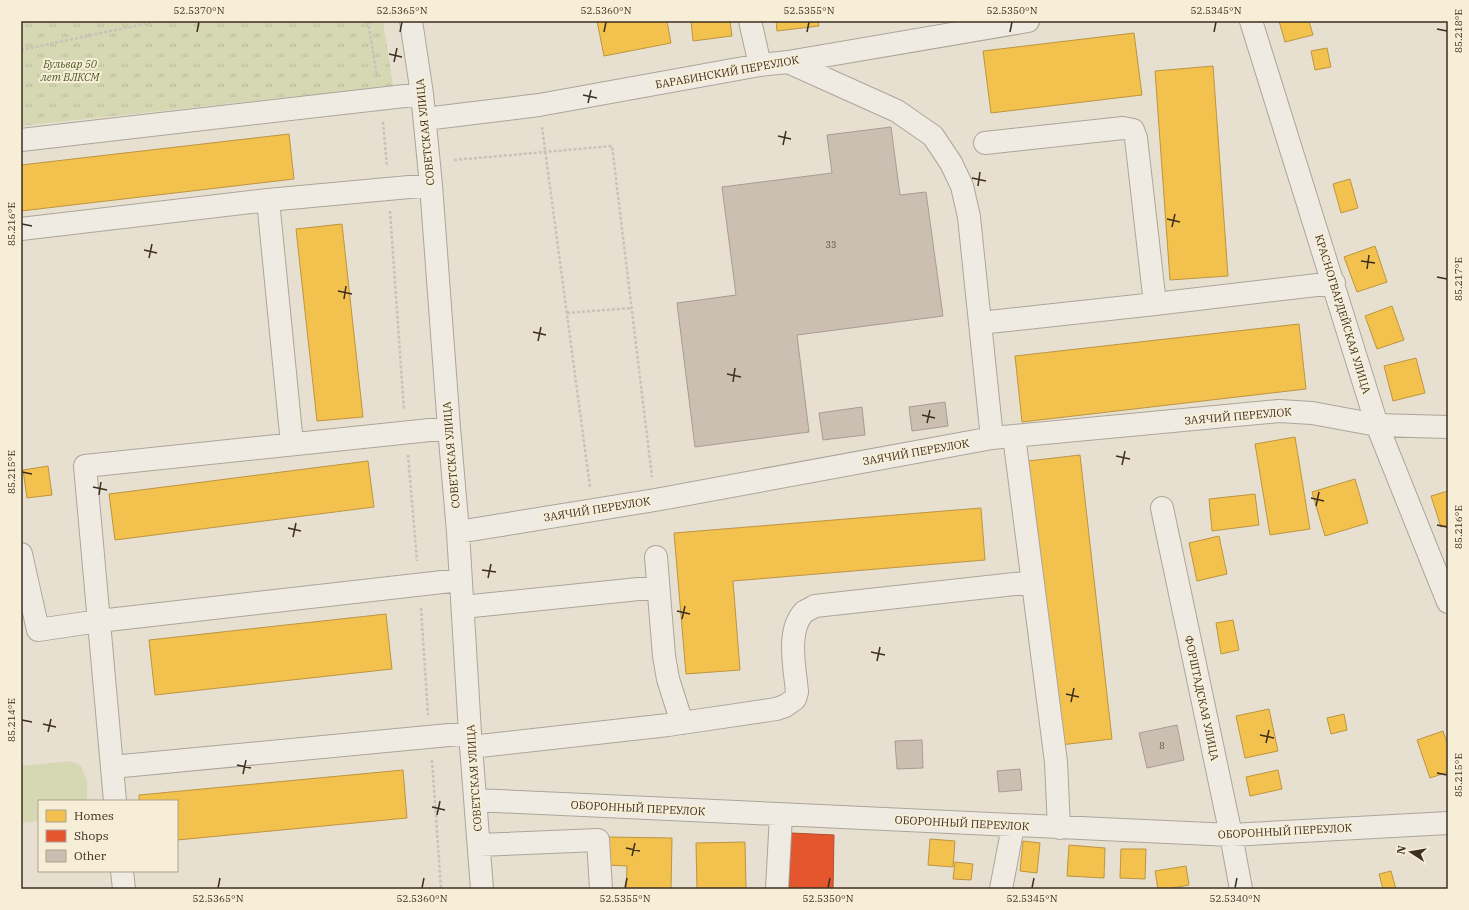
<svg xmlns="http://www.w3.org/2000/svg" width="1469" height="910" font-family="'IBM Plex Serif',serif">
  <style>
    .park { fill: url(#park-tufts) }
    .garden { fill: #d6d7b3 }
    .homes { fill: #f2c14e; stroke: #bc9540 }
    .shops { fill: #e4572e; stroke: #b24b2a }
    .building { fill: #cbbfb2; stroke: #a89c90 }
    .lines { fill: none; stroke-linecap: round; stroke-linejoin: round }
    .minor-casing { stroke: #ada599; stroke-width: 24 }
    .path { stroke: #c8c2b9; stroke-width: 2.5; stroke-dasharray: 3 2; stroke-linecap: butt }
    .minor { stroke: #efebe3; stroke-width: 22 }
    .ticks { fill: none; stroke: #3d2e20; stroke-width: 1.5 }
    .labels { text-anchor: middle; stroke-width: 4; stroke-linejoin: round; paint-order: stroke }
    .number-label { font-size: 9px; fill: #605244 }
    .park-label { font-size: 11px; font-style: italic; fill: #4d5a26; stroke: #f7eed8 }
    .street-label { font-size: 11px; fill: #3d2e20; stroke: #f7eed8 }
    .neatline { fill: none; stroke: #3d2e20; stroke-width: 1.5 }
    .ticks-label { font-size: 10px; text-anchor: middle; fill: #3d2e20 }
  </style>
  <defs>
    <pattern id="park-tufts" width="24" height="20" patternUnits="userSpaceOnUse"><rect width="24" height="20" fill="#d6d7b3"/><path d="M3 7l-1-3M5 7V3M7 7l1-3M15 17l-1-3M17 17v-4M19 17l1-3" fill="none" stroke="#b9b99a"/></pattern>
  </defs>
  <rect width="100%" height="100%" fill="#e7e0d1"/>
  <path class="park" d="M 21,21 L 383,21 L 393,86 L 21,126 Z"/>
  <path class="garden" d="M 71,761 L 81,766 L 87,781 L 87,801 L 39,801 L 39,821 L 21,823 L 21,766 Z"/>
  <path class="homes" d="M 597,21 L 667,21 L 671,43 L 604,56 Z
    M 691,21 L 730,21 L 732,36 L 693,41 Z
    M 776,21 L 818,21 L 819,26 L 777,31 Z
    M 1279,21 L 1309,21 L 1313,35 L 1285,42 Z
    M 1134,33 L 1142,95 L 991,113 L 983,51 Z
    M 1327,48 L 1331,67 L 1315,70 L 1311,51 Z
    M 1213,66 L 1228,276 L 1170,280 L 1155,71 Z
    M 289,134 L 294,179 L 21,211 L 21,165 Z
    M 1350,179 L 1358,208 L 1341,213 L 1333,184 Z
    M 342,224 L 363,417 L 317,421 L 296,229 Z
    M 1375,246 L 1387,282 L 1357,292 L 1344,257 Z
    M 1392,306 L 1404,340 L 1377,349 L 1365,316 Z
    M 1299,324 L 1306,389 L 1022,422 L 1015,356 Z
    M 1416,358 L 1425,393 L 1393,401 L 1384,366 Z
    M 1295,437 L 1310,529 L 1270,535 L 1255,444 Z
    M 1080,455 L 1112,739 L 1060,745 L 1028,461 Z
    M 368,461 L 374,507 L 115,540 L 109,494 Z
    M 48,466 L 52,495 L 27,498 L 23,470 Z
    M 1355,479 L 1368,523 L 1325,536 L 1312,492 Z
    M 1448,491 L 1448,525 L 1441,527 L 1431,496 Z
    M 1255,494 L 1259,525 L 1212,531 L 1209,499 Z
    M 981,508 L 985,560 L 733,581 L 740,670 L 686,674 L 674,533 Z
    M 1219,536 L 1227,574 L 1197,581 L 1189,543 Z
    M 386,614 L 392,669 L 155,695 L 149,640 Z
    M 1233,620 L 1239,650 L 1221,654 L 1216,623 Z
    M 1269,709 L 1278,751 L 1245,758 L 1236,716 Z
    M 1344,714 L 1347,730 L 1331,734 L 1327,718 Z
    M 1443,731 L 1448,746 L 1448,772 L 1430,778 L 1417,740 Z
    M 403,770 L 407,818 L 177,840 L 177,801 L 139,801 L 139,795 Z
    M 1278,770 L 1282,789 L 1250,796 L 1246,777 Z
    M 607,837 L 672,838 L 671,889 L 626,889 L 627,866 L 607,865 Z
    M 930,839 L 955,841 L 953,867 L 928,865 Z
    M 1023,841 L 1040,843 L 1037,873 L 1020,871 Z
    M 745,842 L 746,889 L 697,889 L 696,843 Z
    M 1069,845 L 1105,848 L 1104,878 L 1067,876 Z
    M 1121,849 L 1146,849 L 1145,879 L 1120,878 Z
    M 955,862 L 973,864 L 971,880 L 953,879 Z
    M 1186,866 L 1189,885 L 1167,889 L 1158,889 L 1155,871 Z
    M 1391,871 L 1396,889 L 1383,889 L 1379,874 Z"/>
  <path class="shops" d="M 791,833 L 834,835 L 833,889 L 789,889 Z"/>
  <path class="building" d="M 891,127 L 900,195 L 926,192 L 943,316 L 797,335 L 809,432 L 695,447 L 677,303 L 736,295 L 722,187 L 832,173 L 827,135 Z
    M 945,402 L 948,426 L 912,431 L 909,407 Z
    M 862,407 L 865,435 L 823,440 L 819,413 Z
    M 1177,725 L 1184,760 L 1147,768 L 1139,733 Z
    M 922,740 L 923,768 L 897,769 L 895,741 Z
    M 1020,769 L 1022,790 L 999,792 L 997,771 Z"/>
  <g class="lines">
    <defs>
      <path id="minor" d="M 411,21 L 422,94 L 431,185 L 449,428 L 458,532 L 470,733 L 482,889
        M 750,21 L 760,65
        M 1251,21 L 1377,425 L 1448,602
        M 788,62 L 897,111 L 933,136 L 951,163 L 962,186 L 969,217 L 980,323
        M 425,119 L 539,105 L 760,65 L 788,62 L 1028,21
        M 21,140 L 422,94
        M 985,143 L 1123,128 L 1133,130 L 1136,138 L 1155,304 L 980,323 L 992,438
        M 268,200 L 292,444
        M 21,229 L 268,200 L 431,185
        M 1155,304 L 1334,283
        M 1014,436 L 1056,762 L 1059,828
        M 1162,508 L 1231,835 L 1241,889
        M 458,532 L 655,500 L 992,438 L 1279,411 L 1312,413 L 1377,425 L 1448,427
        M 21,554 L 38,630 L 99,621 L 460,580
        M 656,557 L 664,656 L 668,679 L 682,723
        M 463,607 L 658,587
        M 471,747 L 668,725 L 776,709 L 785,706 L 795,699 L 797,692 C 795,668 786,631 804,612 C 807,610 812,608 815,606 L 1033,582
        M 112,767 L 470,733
        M 475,800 L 1231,835 L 1448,823
        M 115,801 L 85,466 L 449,428
        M 479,845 L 598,840 L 601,889
        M 122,871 L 124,889
        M 777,889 L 781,815
        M 1001,889 L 1013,826"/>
    </defs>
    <use href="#minor" class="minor-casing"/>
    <path class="path" d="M 368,21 L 377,77
      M 21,50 L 158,21
      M 383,122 L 387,167
      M 542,127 L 590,487
      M 454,160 L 612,146 L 652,477
      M 390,211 L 404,410
      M 567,313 L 632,308
      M 408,455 L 417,561
      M 421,608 L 428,715
      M 432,760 L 441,889"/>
    <use href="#minor" class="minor"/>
  </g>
  <path class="ticks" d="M 1437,29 L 1447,31M 197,32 L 199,22M 400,32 L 402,22M 604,32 L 606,22M 807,32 L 809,22M 1010,32 L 1012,22M 1214,32 L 1216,22M 389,54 L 402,57M 394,62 L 397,48M 583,95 L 597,98M 588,103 L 591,90M 778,136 L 791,139M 783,145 L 786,131M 972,178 L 986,181M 978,186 L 980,172M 1167,219 L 1180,222M 22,224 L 32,226M 1172,227 L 1175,214M 144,250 L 157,253M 149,258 L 152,244M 1361,261 L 1375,263M 1367,269 L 1369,255M 1437,277 L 1447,279M 338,291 L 352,294M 344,299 L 346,286M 533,332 L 546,335M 538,341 L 541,327M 727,374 L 741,377M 733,382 L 735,368M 922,415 L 935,418M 927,423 L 930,410M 1116,456 L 1130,459M 1122,465 L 1125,451M 22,472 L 32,474M 93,487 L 107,490M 99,495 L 101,482M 1311,498 L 1324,501M 1316,506 L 1319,492M 1437,525 L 1447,527M 288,528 L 301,531M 293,537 L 296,523M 482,570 L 496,572M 488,578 L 491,564M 677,611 L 690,614M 682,619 L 685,606M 871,652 L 885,655M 877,661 L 880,647M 1066,694 L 1079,697M 1071,702 L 1074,688M 22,720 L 32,722M 43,724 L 56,727M 48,732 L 51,719M 1260,735 L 1274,738M 1266,743 L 1269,730M 237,765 L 251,768M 1437,773 L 1447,775M 243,774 L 246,760M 432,807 L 445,810M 437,815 L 440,801M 626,848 L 640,851M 632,856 L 635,843M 218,888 L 220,878M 422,888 L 424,878M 625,888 L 627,878M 828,888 L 830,878M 1032,888 L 1034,878M 1235,888 L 1237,878"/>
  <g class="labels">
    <g class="number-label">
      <text x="831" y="248">33</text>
      <text x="1162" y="749">8</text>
    </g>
    <g class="park-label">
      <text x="70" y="68">Бульвар 50<tspan x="70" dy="13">лет ВЛКСМ</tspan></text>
    </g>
    <g class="street-label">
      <text transform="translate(727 72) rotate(-10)" y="4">БАРАБИНСКИЙ ПЕРЕУЛОК</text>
      <text transform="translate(425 132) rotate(-96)" y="4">СОВЕТСКАЯ УЛИЦА</text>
      <text transform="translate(1343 314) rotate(73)" y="4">КРАСНОГВАРДЕЙСКАЯ УЛИЦА</text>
      <text transform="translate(1238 416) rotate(-5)" y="4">ЗАЯЧИЙ ПЕРЕУЛОК</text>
      <text transform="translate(916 452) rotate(-10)" y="4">ЗАЯЧИЙ ПЕРЕУЛОК</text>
      <text transform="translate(451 455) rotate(-95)" y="4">СОВЕТСКАЯ УЛИЦА</text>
      <text transform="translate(597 509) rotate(-9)" y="4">ЗАЯЧИЙ ПЕРЕУЛОК</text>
      <text transform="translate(1202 698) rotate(78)" y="4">ФОРШТАДСКАЯ УЛИЦА</text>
      <text transform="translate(474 778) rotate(-94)" y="4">СОВЕТСКАЯ УЛИЦА</text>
      <text transform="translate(638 808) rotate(3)" y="4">ОБОРОННЫЙ ПЕРЕУЛОК</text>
      <text transform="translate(962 823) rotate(3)" y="4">ОБОРОННЫЙ ПЕРЕУЛОК</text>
      <text transform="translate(1285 831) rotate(-3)" y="4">ОБОРОННЫЙ ПЕРЕУЛОК</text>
    </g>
  </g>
  <rect width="1469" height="910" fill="none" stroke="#f7eed8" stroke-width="44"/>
  <rect x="38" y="800" width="140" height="72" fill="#f7eed8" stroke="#ada18e"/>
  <rect x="46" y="810" width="20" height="12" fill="#f2c14e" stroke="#ada18e"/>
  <text x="74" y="820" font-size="12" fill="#3d2e20">Homes</text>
  <rect x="46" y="830" width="20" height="12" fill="#e4572e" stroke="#ada18e"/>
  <text x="74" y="840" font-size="12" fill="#3d2e20">Shops</text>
  <rect x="46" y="850" width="20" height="12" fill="#cbbfb2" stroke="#ada18e"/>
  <text x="74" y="860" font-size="12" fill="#3d2e20">Other</text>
  <g transform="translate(1411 852) rotate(282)" stroke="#f7eed8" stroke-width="3" paint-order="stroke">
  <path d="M0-3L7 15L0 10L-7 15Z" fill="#3d2e20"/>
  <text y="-6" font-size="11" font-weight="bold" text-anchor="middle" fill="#3d2e20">N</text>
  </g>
  <rect x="22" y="22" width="1425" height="866" class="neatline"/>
  <g class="ticks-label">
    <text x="199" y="14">52.5370°N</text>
    <text x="402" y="14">52.5365°N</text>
    <text x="606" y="14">52.5360°N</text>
    <text x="809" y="14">52.5355°N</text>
    <text x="1012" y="14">52.5350°N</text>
    <text x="1216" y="14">52.5345°N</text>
    <text transform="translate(1458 31) rotate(-90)" y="4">85.218°E</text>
    <text transform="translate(11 224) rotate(-90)" y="4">85.216°E</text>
    <text transform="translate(1458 279) rotate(-90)" y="4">85.217°E</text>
    <text transform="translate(11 472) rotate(-90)" y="4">85.215°E</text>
    <text transform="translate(1458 527) rotate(-90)" y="4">85.216°E</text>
    <text transform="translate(11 720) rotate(-90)" y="4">85.214°E</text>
    <text transform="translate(1458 775) rotate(-90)" y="4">85.215°E</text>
    <text x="218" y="902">52.5365°N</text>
    <text x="422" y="902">52.5360°N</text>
    <text x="625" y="902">52.5355°N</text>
    <text x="828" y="902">52.5350°N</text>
    <text x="1032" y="902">52.5345°N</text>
    <text x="1235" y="902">52.5340°N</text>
  </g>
</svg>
